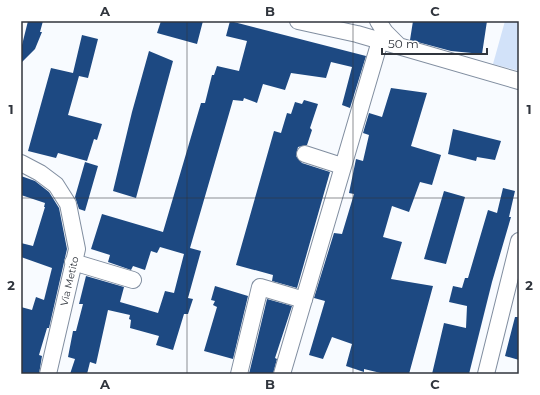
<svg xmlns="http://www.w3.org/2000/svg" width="540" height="395" font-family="Montserrat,sans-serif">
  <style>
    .green { fill: #d2e2f9 }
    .building { fill: #1d4982 }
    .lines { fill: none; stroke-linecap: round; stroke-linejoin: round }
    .minor-casing { stroke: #818ea0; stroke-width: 18 }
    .minor { stroke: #fff; stroke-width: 16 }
    .grid { fill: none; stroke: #30353d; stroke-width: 1; stroke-opacity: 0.55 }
    .labels { text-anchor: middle; stroke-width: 4; stroke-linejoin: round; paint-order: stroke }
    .street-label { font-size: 10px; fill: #30353d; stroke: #fff }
    .neatline { fill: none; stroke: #30353d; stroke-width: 1.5 }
    .grid-label { font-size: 13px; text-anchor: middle; font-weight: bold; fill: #30353d }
  </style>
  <rect width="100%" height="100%" fill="#f8fbff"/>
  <path class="green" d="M 505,21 L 519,21 L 519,71 L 493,64 Z"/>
  <path class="building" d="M 28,21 L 43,21 L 40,32 L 42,32 L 35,49 L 21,63 L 21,49 Z
    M 161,21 L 203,21 L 197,44 L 157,33 Z
    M 230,21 L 366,56 L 350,108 L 342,105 L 352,67 L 331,62 L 326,78 L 291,73 L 285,90 L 263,84 L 257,103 L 244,98 L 243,101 L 233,100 L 190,248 L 201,251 L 188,298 L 193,299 L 188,314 L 184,314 L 173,350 L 156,345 L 159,336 L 130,328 L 131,320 L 129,319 L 130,315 L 108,310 L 96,364 L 90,362 L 87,374 L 70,374 L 75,359 L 68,357 L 73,331 L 76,331 L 83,304 L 79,304 L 86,276 L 124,287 L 120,302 L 158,313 L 165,291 L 174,293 L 184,254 L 160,247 L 157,253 L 151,251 L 145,270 L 133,266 L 131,270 L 108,262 L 110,255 L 91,249 L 102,214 L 163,232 L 201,103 L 205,103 L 212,75 L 214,75 L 217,66 L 239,71 L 247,41 L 226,36 Z
    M 413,21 L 487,21 L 482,54 L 451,51 L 410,40 Z
    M 82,35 L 98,39 L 88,78 L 79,76 L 68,115 L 102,124 L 97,140 L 94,139 L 87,161 L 58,153 L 56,158 L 28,151 L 51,68 L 73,73 Z
    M 149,51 L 173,61 L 136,198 L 113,191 L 132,112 Z
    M 391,88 L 427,93 L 411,146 L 441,155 L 432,185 L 420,182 L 409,212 L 392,206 L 383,237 L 402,242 L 391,279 L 433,286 L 409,374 L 385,374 L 364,369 L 364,372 L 346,366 L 352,344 L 332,337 L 323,359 L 309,355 L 325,301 L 314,298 L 334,233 L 342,234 L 354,194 L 349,193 L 356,159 L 363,161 L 369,135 L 363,133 L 369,113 L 382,117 Z
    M 304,100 L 318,104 L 310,128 L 312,130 L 307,145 L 298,147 L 296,156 L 302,163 L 330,172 L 297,288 L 272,281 L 273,275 L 236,265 L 274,131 L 281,133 L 287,113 L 291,114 L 295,102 L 302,104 Z
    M 453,129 L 501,141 L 495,160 L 477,157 L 476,161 L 448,154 Z
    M 85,162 L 98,166 L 85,211 L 79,209 L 75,197 Z
    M 21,176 L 35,181 L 49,192 L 59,208 L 67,249 L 49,328 L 47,328 L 39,355 L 42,356 L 39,374 L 21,374 L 21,307 L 32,310 L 36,297 L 44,300 L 52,268 L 21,257 L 21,243 L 33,246 L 45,207 L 44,207 L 45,203 L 21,195 Z
    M 503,188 L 515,191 L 509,217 L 511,217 L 492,282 L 469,374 L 432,374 L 444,323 L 466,328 L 467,306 L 449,302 L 453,286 L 462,288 L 465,278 L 468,278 L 488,210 L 497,213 Z
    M 444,191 L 465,197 L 446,264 L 424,259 Z
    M 215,286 L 248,296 L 233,359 L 204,351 L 217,307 L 213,305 L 215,301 L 211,300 Z
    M 267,299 L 292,306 L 275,358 L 277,359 L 273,374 L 249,374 Z
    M 515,317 L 519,317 L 519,360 L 505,356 Z"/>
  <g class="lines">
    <defs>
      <path id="minor" d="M 298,21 L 357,34 L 519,81
        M 378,21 L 385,32 L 398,45
        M 305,154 L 342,166
        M 21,163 L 40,173 L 56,185 L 68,204 L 77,249 L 48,374
        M 73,262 L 133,280
        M 239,374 L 260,287 L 304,300
        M 282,374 L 380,41
        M 486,374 L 519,241"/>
    </defs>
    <use href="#minor" class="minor-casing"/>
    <use href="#minor" class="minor"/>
  </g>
  <path class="grid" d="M 187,21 L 187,374M 353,21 L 353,374M 21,198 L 519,198"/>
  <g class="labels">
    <g class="street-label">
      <text transform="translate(69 281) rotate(-77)" y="4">Via Metito</text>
    </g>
  </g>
  <rect width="540" height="395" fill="none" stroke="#ffffff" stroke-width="44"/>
  <path d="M382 48v6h105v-6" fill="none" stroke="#30353d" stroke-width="2"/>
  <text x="388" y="48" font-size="12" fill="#30353d" stroke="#ffffff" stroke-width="3" paint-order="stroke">50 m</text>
  <rect x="22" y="22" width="496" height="351" class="neatline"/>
  <g class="grid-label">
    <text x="105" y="16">A</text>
    <text x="270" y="16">B</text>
    <text x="435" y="16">C</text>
    <text x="11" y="114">1</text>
    <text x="529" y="114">1</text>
    <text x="11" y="290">2</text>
    <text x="529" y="290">2</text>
    <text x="105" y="389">A</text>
    <text x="270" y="389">B</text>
    <text x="435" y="389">C</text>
  </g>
</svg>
